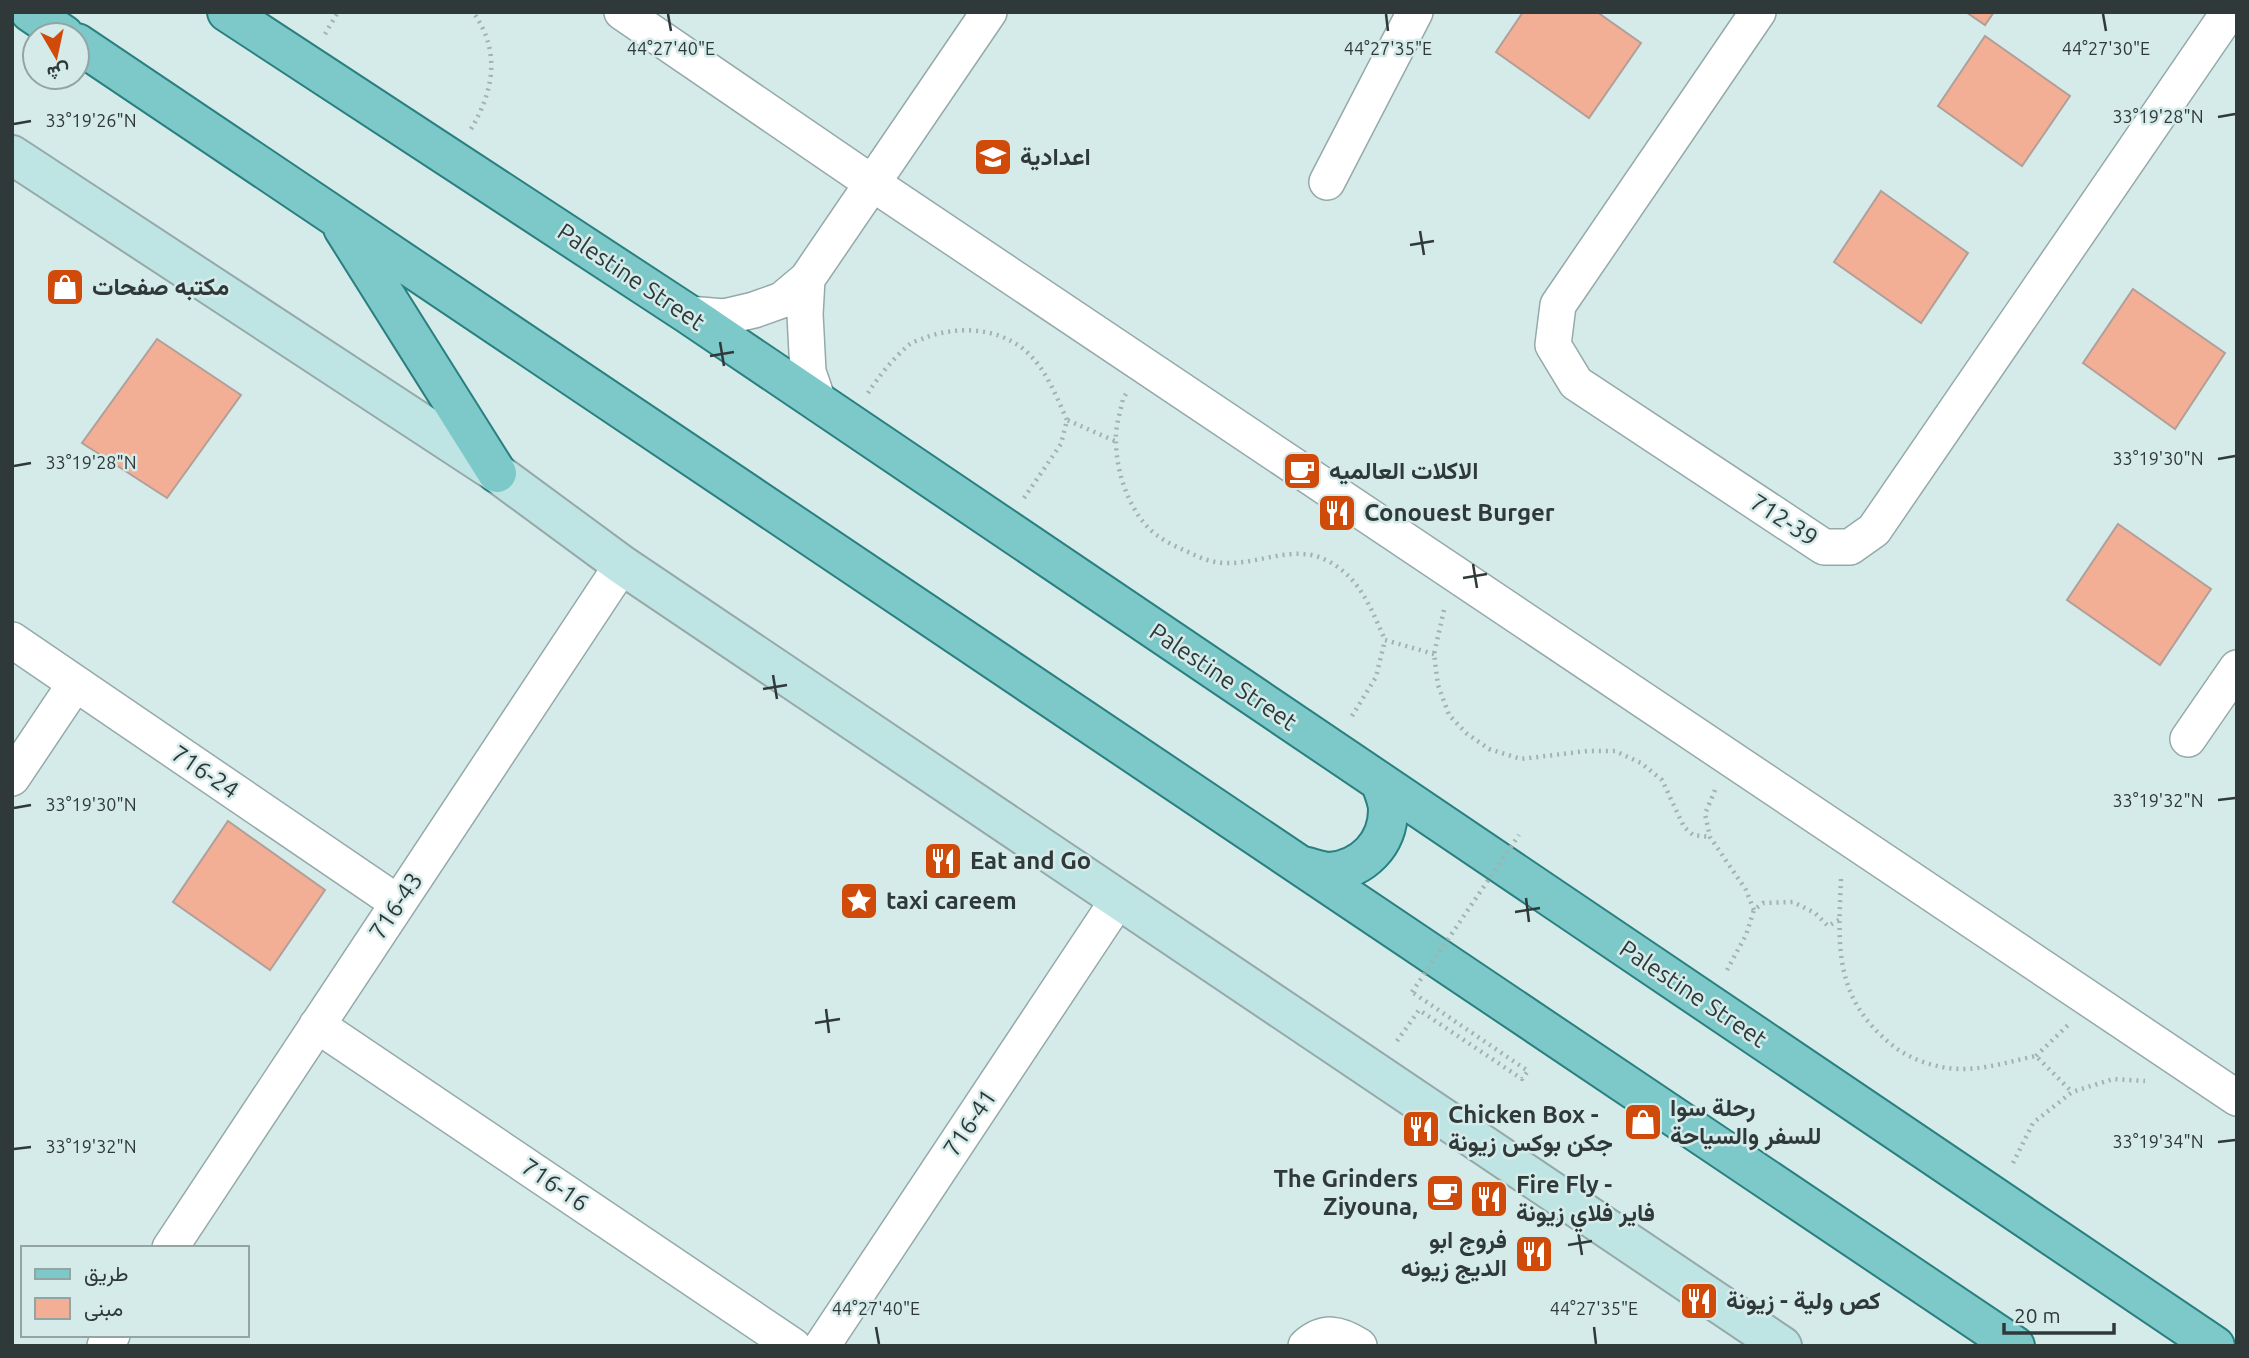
<svg xmlns="http://www.w3.org/2000/svg" width="2249" height="1358" font-family="Ubuntu,Vazirmatn,sans-serif">
  <style>
    .building { fill: #f3ae96; stroke: #b19f99; stroke-width: 2 }
    .lines { fill: none; stroke-linecap: round; stroke-linejoin: round }
    .street-casing { stroke: #95a9a9; stroke-width: 38 }
    .secondary-casing { stroke: #95a9a9; stroke-width: 42 }
    .primary-casing { stroke: #2a7f7f; stroke-width: 42 }
    .path { stroke: #a0b2b1; stroke-width: 4.5; stroke-dasharray: 2 5; stroke-linecap: butt }
    .street { stroke: #fff; stroke-width: 35 }
    .secondary { stroke: #bee4e4; stroke-width: 38 }
    .primary { stroke: #7dc9c9; stroke-width: 38 }
    .path-bridge { stroke: #a0b2b1; stroke-width: 4.5; stroke-dasharray: 2 5; stroke-linecap: butt }
    .ticks { fill: none; stroke: #303939; stroke-width: 2.5 }
    .labels { text-anchor: middle; stroke-width: 5; stroke-linejoin: round; paint-order: stroke }
    .poi-label { font-size: 24px; font-weight: bold; fill: #303939; stroke: #d5ebea; text-anchor: start }
    .street-label { font-size: 24px; fill: #303939; stroke: #d5ebea }
    .ticks-label { font-size: 18px; text-anchor: middle; fill: #303939; stroke: #d5ebea; stroke-width: 5; stroke-linejoin: round; paint-order: stroke }
  </style>
  <rect width="100%" height="100%" fill="#d5ebea"/>
  <path class="building" d="M 1523,12 L 1597,12 L 1641,43 L 1589,118 L 1496,52 Z
    M 1966,12 L 1994,12 L 1985,25 Z
    M 1985,36 L 2070,96 L 2022,166 L 1938,106 Z
    M 1881,191 L 1968,253 L 1921,323 L 1834,262 Z
    M 2133,289 L 2225,353 L 2175,429 L 2083,363 Z
    M 157,339 L 241,395 L 167,498 L 82,443 Z
    M 2118,524 L 2211,589 L 2160,665 L 2067,600 Z
    M 228,821 L 325,890 L 270,970 L 173,902 Z"/>
  <g class="lines">
    <defs>
      <path id="street" d="M 622,12 L 872,183 L 2237,1098
        M 1758,12 L 1558,305 L 1553,345 L 1576,383 L 1824,547 L 1850,547 L 1874,530 L 2229,12
        M 1327,182 L 1415,12
        M 807,279 L 805,314 L 808,372 L 819,404
        M 688,314 L 724,317 L 754,310 L 782,300 L 807,279 L 989,12
        M 12,640 L 398,903
        M 2188,739 L 2237,668
        M 12,778 L 75,684
        M 317,1025 L 793,1346
        M 170,1248 L 622,565
        M 105,1346 L 112,1335
        M 822,1346 L 1118,900
        M 1306,1346 C 1324,1330 1339,1333 1359,1346"/>
      <path id="secondary" d="M 12,155 L 497,473 L 622,565 L 1782,1346"/>
      <path id="primary" d="M 30,12 L 64,35
        M 227,12 L 688,314 L 2215,1346
        M 77,43 L 2015,1346
        M 343,228 L 497,473
        M 1303,866 C 1312,868 1322,872 1330,872 C 1363,869 1388,844 1388,810 C 1388,802 1384,792 1381,784"/>
    </defs>
    <use href="#street" class="street-casing"/>
    <use href="#secondary" class="secondary-casing"/>
    <use href="#primary" class="primary-casing"/>
    <path class="path" d="M 325,34 L 338,12
      M 471,129 C 494,90 501,51 473,12
      M 868,393 C 879,376 894,357 910,344 C 914,341 920,340 924,338 C 959,325 1002,327 1030,355 C 1047,372 1057,398 1067,420
      M 1126,394 L 1123,399 C 1120,413 1115,428 1116,441 C 1116,474 1131,517 1158,536 C 1166,542 1177,547 1186,551 C 1200,558 1212,563 1227,563 C 1260,564 1294,544 1326,560 C 1359,576 1371,608 1385,640
      M 1024,498 L 1061,444 L 1067,420 L 1115,441
      M 1444,610 L 1434,654 L 1438,685 L 1449,715 L 1466,733 L 1489,749 L 1521,759 L 1587,751 L 1615,751 L 1641,763 L 1662,780 L 1684,827 L 1693,835 L 1710,837
      M 1352,716 L 1376,677 L 1385,640 L 1434,654
      M 1715,790 L 1705,814 L 1710,837 L 1746,890 L 1754,910
      M 1841,879 C 1838,948 1834,998 1892,1045 C 1910,1060 1939,1069 1962,1069 C 1988,1069 2011,1061 2036,1056 L 2072,1092
      M 1727,970 L 1746,935 L 1754,910 L 1763,903 L 1793,902 L 1815,913 L 1828,926 L 1839,920
      M 1397,1041 L 1419,1010 L 1522,1079 L 1528,1071 L 1412,992
      M 2036,1056 L 2068,1025
      M 2013,1163 L 2033,1123 L 2072,1092 L 2113,1079 L 2145,1081"/>
    <use href="#street" class="street"/>
    <use href="#secondary" class="secondary"/>
    <use href="#primary" class="primary"/>
    <path class="path-bridge" d="M 1412,992 L 1519,835"/>
  </g>
  <path class="ticks" d="M 668,14 L 671,31M 1386,14 L 1388,31M 2103,14 L 2106,31M 2218,117 L 2235,114M 14,124 L 31,121M 1420,231 L 1424,255M 1410,245 L 1434,241M 720,342 L 724,366M 710,356 L 734,352M 2218,459 L 2235,456M 14,466 L 31,463M 1473,564 L 1477,588M 1463,578 L 1487,574M 773,675 L 777,699M 763,689 L 787,685M 2218,800 L 2235,798M 14,808 L 31,805M 1526,898 L 1529,922M 1515,912 L 1540,908M 826,1009 L 829,1033M 815,1023 L 840,1019M 2218,1142 L 2235,1140M 14,1149 L 31,1147M 1578,1231 L 1582,1255M 1568,1245 L 1592,1241M 876,1327 L 879,1344M 1594,1327 L 1596,1344"/>
  <defs>
    <symbol id="school-square" viewBox="-11 -11 22 22"><rect x="-9" y="-9" width="18" height="18" rx="4" fill="#d04b09" stroke="#d5ebea"/><path d="M0-5L7-2L0 1L-7-2ZM-4 1L0 2.5L4 1V4Q0 6-4 4Z" fill="#fff"/></symbol>
    <symbol id="shop-square" viewBox="-11 -11 22 22"><rect x="-9" y="-9" width="18" height="18" rx="4" fill="#d04b09" stroke="#d5ebea"/><path d="M-5-2.5h2.3a2.7 3.5 0 0 1 5.4 0H5L5.5 6h-11ZM-1.5-2.5h3a1.5 2.3 0 0 0-3 0Z" fill="#fff"/></symbol>
    <symbol id="cafe-square" viewBox="-11 -11 22 22"><rect x="-9" y="-9" width="18" height="18" rx="4" fill="#d04b09" stroke="#d5ebea"/><path d="M-5.5-4.5H6V0H3Q3 3.5 0 3.5H-2.5Q-5.5 3.5-5.5 0ZM3-3.2v2h1.7v-2ZM-6 4.5H4V6H-6Z" fill="#fff"/></symbol>
    <symbol id="restaurant-square" viewBox="-11 -11 22 22"><rect x="-9" y="-9" width="18" height="18" rx="4" fill="#d04b09" stroke="#d5ebea"/><path d="M-5-6h1v4h1v-4h1v4h1v-4h1v5L-1.5 .5V6h-2V.5L-5-1ZM5-6V6H3V1.5H1.5Q1.5-4 5-6Z" fill="#fff"/></symbol>
    <symbol id="sight-square" viewBox="-11 -11 22 22"><rect x="-9" y="-9" width="18" height="18" rx="4" fill="#d04b09" stroke="#d5ebea"/><path d="M0-6L1.8-2.2L6-1.7L2.9 1.2L3.7 5.4L0 3.3L-3.7 5.4L-2.9 1.2L-6-1.7L-1.8-2.2Z" fill="#fff"/></symbol>
  </defs>
  <g fill-rule="evenodd">
    <use href="#school-square" x="971" y="135" width="44" height="44"/>
    <use href="#shop-square" x="43" y="265" width="44" height="44"/>
    <use href="#cafe-square" x="1280" y="449" width="44" height="44"/>
    <use href="#restaurant-square" x="1315" y="491" width="44" height="44"/>
    <use href="#restaurant-square" x="921" y="839" width="44" height="44"/>
    <use href="#sight-square" x="837" y="879" width="44" height="44"/>
    <use href="#shop-square" x="1621" y="1100" width="44" height="44"/>
    <use href="#restaurant-square" x="1399" y="1107" width="44" height="44"/>
    <use href="#cafe-square" x="1423" y="1171" width="44" height="44"/>
    <use href="#restaurant-square" x="1467" y="1177" width="44" height="44"/>
    <use href="#restaurant-square" x="1512" y="1232" width="44" height="44"/>
    <use href="#restaurant-square" x="1677" y="1279" width="44" height="44"/>
  </g>
  <g class="labels">
    <g class="poi-label">
      <text x="1020" y="165">اعدادية</text>
      <text x="92" y="295">مكتبه صفحات</text>
      <text x="1329" y="479">الاكلات العالميه</text>
      <text x="1364" y="521">Conouest Burger</text>
      <text x="970" y="869">Eat and Go</text>
      <text x="886" y="909">taxi careem</text>
      <text x="1670" y="1116">رحلة سوا<tspan x="1670" dy="28">للسفر والسياحة</tspan></text>
      <text x="1448" y="1123">Chicken Box -<tspan x="1448" dy="28">جكن بوكس زيونة</tspan></text>
      <text x="1418" y="1187" text-anchor="end">The Grinders<tspan x="1418" dy="28">Ziyouna,</tspan></text>
      <text x="1516" y="1193">Fire Fly -<tspan x="1516" dy="28">فاير فلاي زيونة</tspan></text>
      <text x="1507" y="1248" text-anchor="end">فروج ابو<tspan x="1507" dy="28">الديج زيونه</tspan></text>
      <text x="1726" y="1309">كص ولية - زيونة</text>
    </g>
    <g class="street-label">
      <text transform="translate(631 277) rotate(34)" y="8">Palestine Street</text>
      <text transform="translate(1784 520) rotate(33)" y="8">712-39</text>
      <text transform="translate(1223 677) rotate(34)" y="8">Palestine Street</text>
      <text transform="translate(205 772) rotate(34)" y="8">716-24</text>
      <text transform="translate(396 906) rotate(-56)" y="8">716-43</text>
      <text transform="translate(1693 994) rotate(34)" y="8">Palestine Street</text>
      <text transform="translate(970 1123) rotate(-56)" y="8">716-41</text>
      <text transform="translate(555 1185) rotate(34)" y="8">716-16</text>
    </g>
  </g>
  <g class="ticks-label">
    <text x="671" y="55">44°27'40"E</text>
    <text x="1388" y="55">44°27'35"E</text>
    <text x="2106" y="55">44°27'30"E</text>
    <text x="2158" y="123">33°19'28"N</text>
    <text x="91" y="127">33°19'26"N</text>
    <text x="2158" y="465">33°19'30"N</text>
    <text x="91" y="469">33°19'28"N</text>
    <text x="2158" y="807">33°19'32"N</text>
    <text x="91" y="811">33°19'30"N</text>
    <text x="2158" y="1148">33°19'34"N</text>
    <text x="91" y="1153">33°19'32"N</text>
    <text x="876" y="1315">44°27'40"E</text>
    <text x="1594" y="1315">44°27'35"E</text>
  </g>
  <rect width="2249" height="1358" fill="none" stroke="#303939" stroke-width="28"/>
  <rect x="21" y="1246" width="228" height="91" fill="#d5ebea" stroke="#93a4a3" stroke-width="2"/>
  <rect x="35" y="1269" width="35" height="10" fill="#7dc9c9" stroke="#93a4a3" stroke-width="2"/>
  <text x="84" y="1281" font-size="21" fill="#303939">طريق</text>
  <rect x="35" y="1298" width="35" height="21" fill="#f3ae96" stroke="#93a4a3" stroke-width="2"/>
  <text x="84" y="1316" font-size="21" fill="#303939">مبنى</text>
  <g transform="translate(56 56) rotate(171)"><circle r="33" fill="#d5ebea" stroke="#93a4a3" stroke-width="2"/>
  <path d="M0-5L12 26L0 18L-12 26Z" fill="#d04b09"/>
  <text y="-10" font-size="19" font-weight="bold" text-anchor="middle" fill="#303939">ش</text>
  </g>
  <path d="M2004 1323v10h110v-10" fill="none" stroke="#303939" stroke-width="3.5"/>
  <text x="2014" y="1323" font-size="21" fill="#303939" stroke="#d5ebea" stroke-width="5" paint-order="stroke">20 m</text>
</svg>
